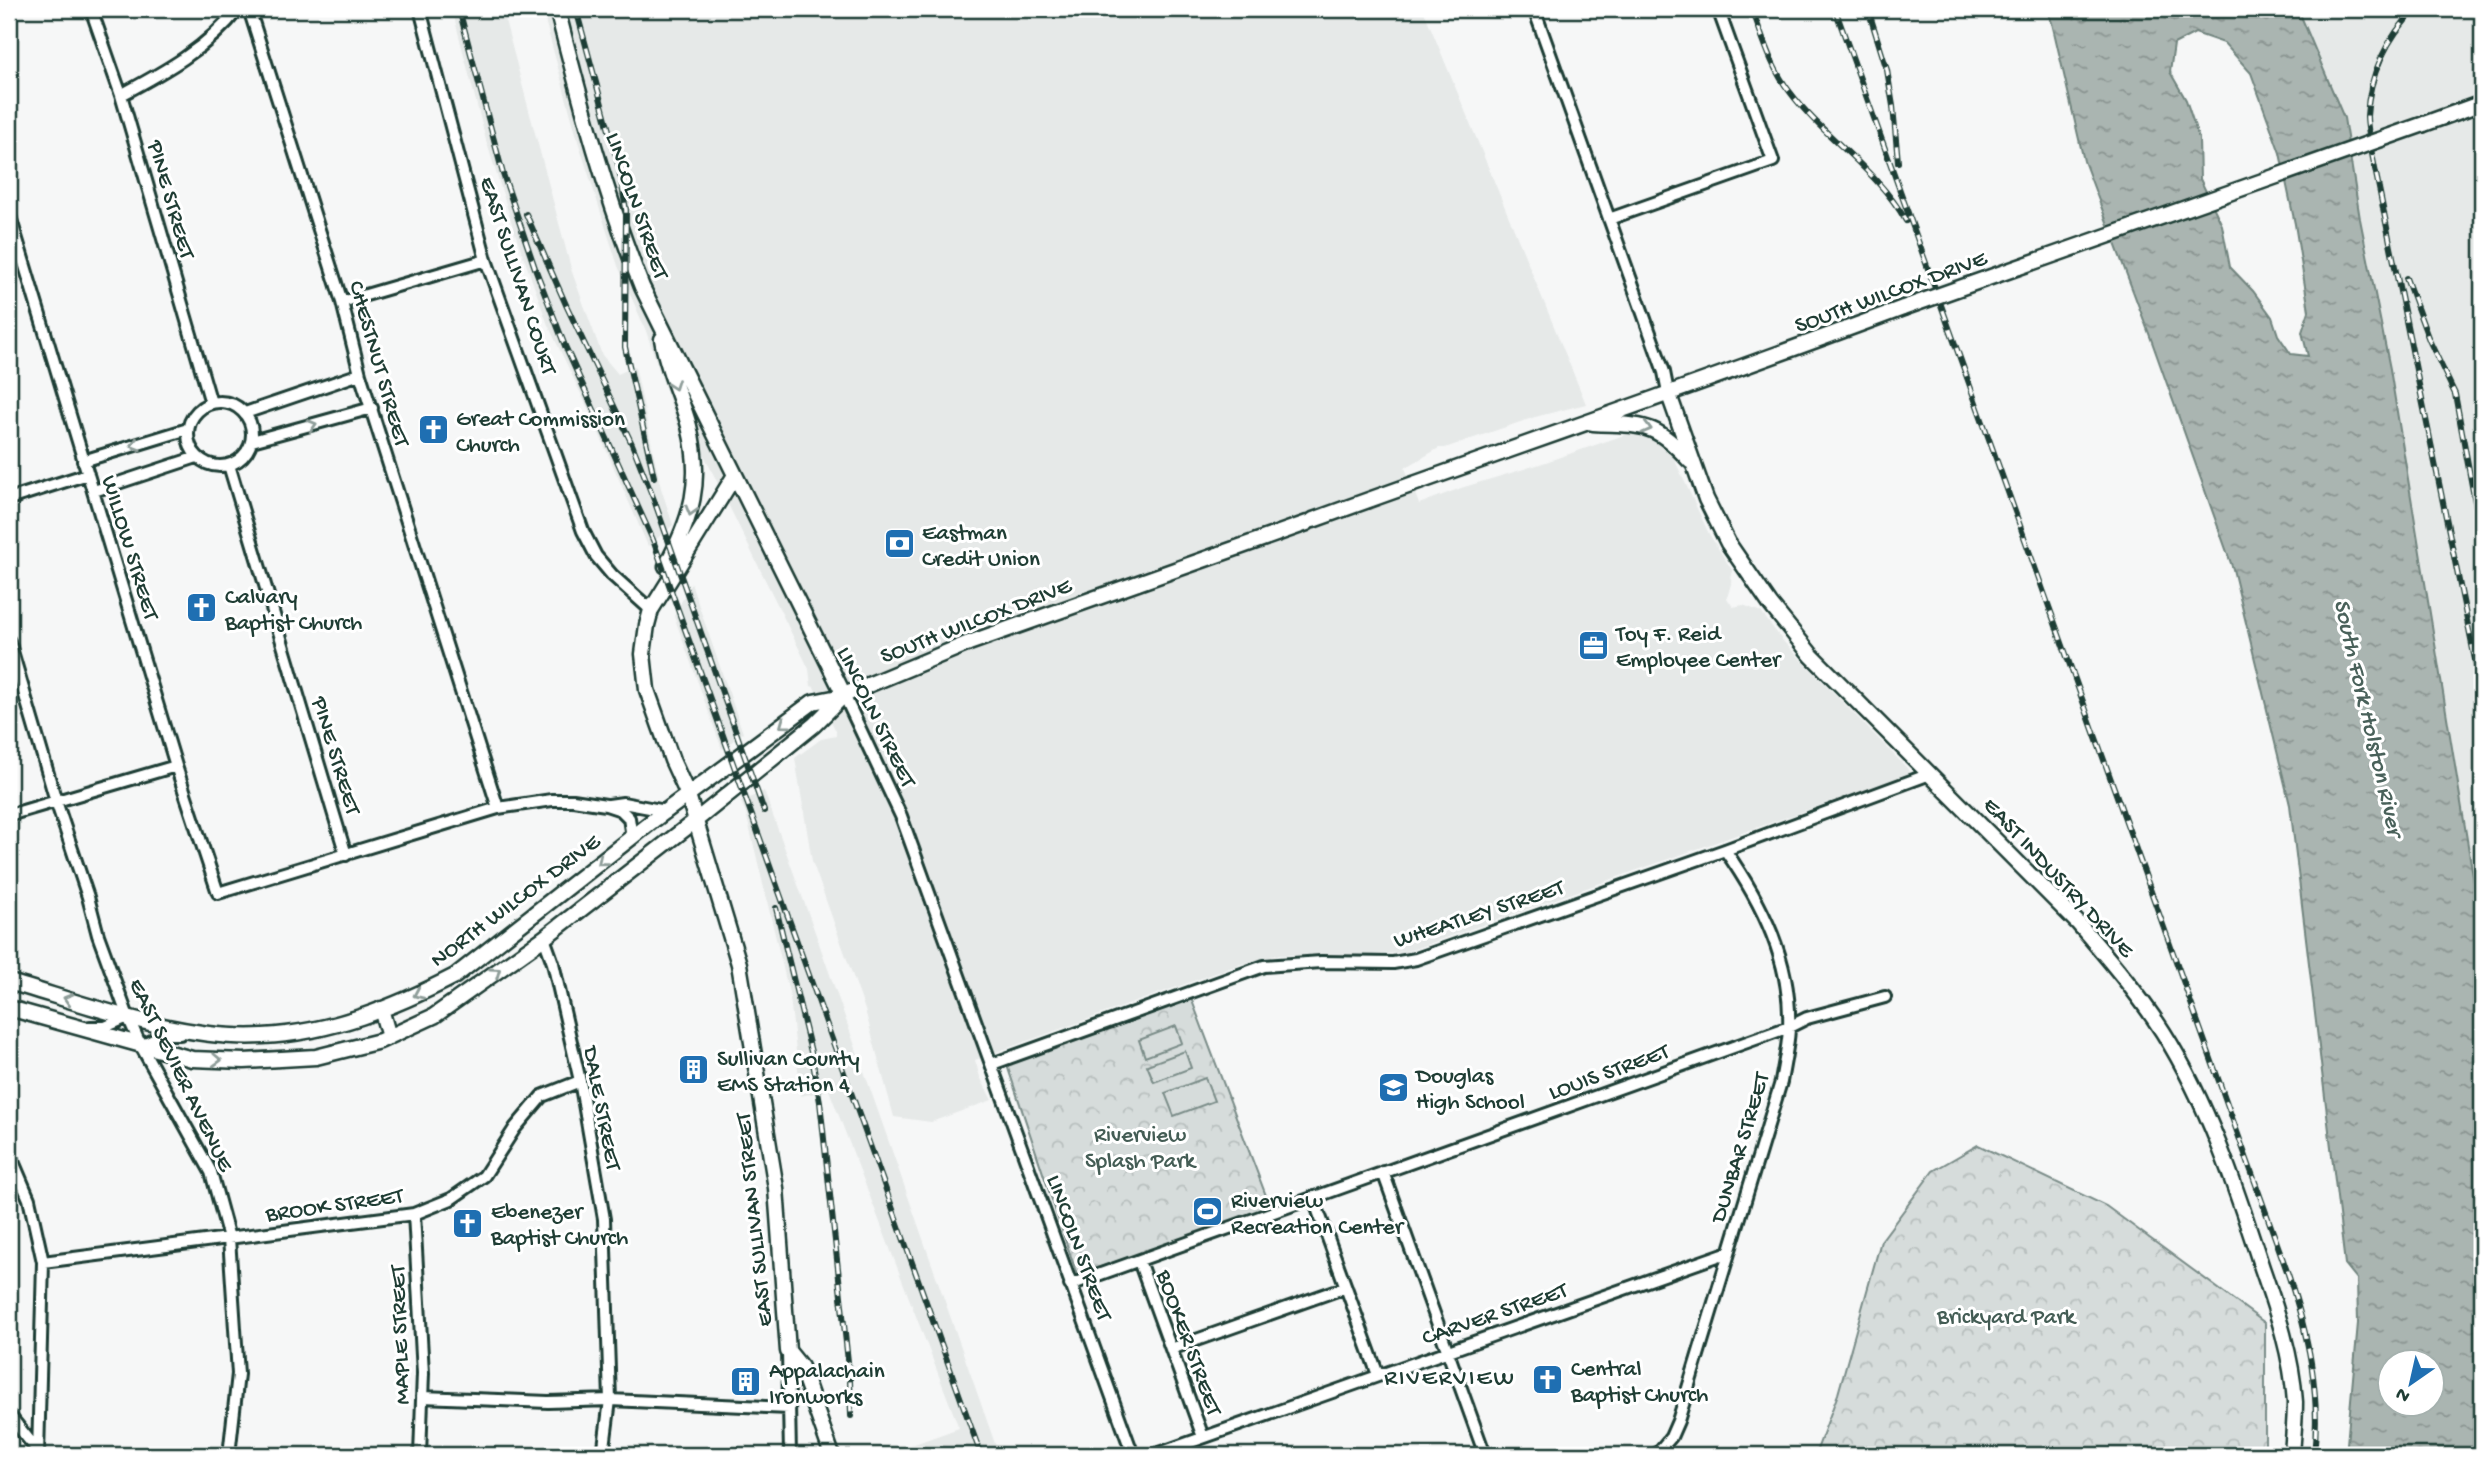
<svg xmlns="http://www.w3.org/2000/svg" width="2491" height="1464" font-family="'Gochi Hand',sans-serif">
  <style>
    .built { fill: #e6e9e8 }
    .forest { fill: url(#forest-crowns); stroke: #7a8c88; stroke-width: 2 }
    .pitch { fill: #d6dcdb; stroke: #7a8c88; stroke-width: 2 }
    .water { fill: url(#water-ripples); stroke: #72857f; stroke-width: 2; fill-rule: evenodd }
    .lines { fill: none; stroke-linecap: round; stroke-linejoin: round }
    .minor-casing { stroke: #1f3d34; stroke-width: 16 }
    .major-casing { stroke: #1f3d34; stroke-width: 19 }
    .minor { stroke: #fff; stroke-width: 10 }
    .major { stroke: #fff; stroke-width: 14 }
    .rail-casing { stroke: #1f3d34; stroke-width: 6 }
    .rail { stroke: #fff; stroke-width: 3.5; stroke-dasharray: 10; stroke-linecap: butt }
    .major-bridge-casing { stroke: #1f3d34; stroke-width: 19; stroke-linecap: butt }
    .major-bridge { stroke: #fff; stroke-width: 14 }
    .oneway { stroke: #8f9e9a }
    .labels { text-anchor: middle; stroke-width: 6; stroke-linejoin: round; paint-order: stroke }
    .street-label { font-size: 23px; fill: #1f3d34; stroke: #fff }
    .poi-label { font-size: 23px; fill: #1f3d34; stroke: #fff; text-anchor: start }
    .park-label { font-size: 23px; fill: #445d55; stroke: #fff }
    .water-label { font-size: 24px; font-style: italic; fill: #49615a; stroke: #fff }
    .neighbourhood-label { font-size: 24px; letter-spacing: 2px; fill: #1f3d34; stroke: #fff }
  </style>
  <defs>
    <pattern id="forest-crowns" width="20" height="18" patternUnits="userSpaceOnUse" patternTransform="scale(1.75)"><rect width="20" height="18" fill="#d6dcdb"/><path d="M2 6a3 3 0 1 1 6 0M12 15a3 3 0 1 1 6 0" fill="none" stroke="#b7bebd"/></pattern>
    <pattern id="water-ripples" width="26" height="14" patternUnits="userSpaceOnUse" patternTransform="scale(1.75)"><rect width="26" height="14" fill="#aab5b1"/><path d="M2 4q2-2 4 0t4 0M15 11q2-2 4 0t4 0" fill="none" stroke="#8a9491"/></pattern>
  </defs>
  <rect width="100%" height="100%" fill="#f6f7f7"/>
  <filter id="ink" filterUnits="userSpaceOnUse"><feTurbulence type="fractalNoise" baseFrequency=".0143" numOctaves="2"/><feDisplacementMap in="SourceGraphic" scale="14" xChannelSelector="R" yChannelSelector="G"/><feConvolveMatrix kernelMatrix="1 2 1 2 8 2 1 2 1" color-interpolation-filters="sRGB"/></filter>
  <g filter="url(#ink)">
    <path class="built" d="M 452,9 L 502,9 L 572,272 L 602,355 L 618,374 L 635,366 L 661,488 L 673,525 L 648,546 L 591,415 L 548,325 L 514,230 L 486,140 Z
      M 542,9 L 1423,9 L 1586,404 L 1535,417 L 1445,448 L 1439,448 L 1405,468 L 1419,504 L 1461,488 L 1537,465 L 1633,432 L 1641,432 L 1656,438 L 1670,450 L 1709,534 L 1732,570 L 1731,584 L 1727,598 L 1733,607 L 1743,605 L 1761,612 L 1783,641 L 1907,768 L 1909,772 L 1907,778 L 1898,782 L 1895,779 L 1406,952 L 1373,955 L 1277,955 L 1238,965 L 975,1060 L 980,1077 L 992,1100 L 931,1122 L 894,1117 L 865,1010 L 812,861 L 795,758 L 821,739 L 836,736 L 836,731 L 814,687 L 811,686 L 809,669 L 700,447 L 684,444 L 646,331 L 618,266 L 578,141 Z
      M 2298,9 L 2482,9 L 2482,931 L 2390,369 L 2360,219 L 2344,118 Z
      M 691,583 L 743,733 L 722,749 L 674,616 Z
      M 764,791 L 815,932 L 999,1455 L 884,1455 L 959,1428 L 829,1090 L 801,1096 L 790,997 L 746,813 L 741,802 Z"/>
    <path class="forest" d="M 1191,998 L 1271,1209 L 1077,1275 L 1007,1065 Z
      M 1978,1145 L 2106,1206 L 2265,1323 L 2265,1455 L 1815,1455 L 1838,1394 L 1881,1241 L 1933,1171 Z"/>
    <path class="pitch" d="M 1176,1026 L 1182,1043 L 1145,1057 L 1139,1040 Z
      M 1185,1051 L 1191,1068 L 1154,1082 L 1147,1065 Z
      M 1205,1078 L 1214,1101 L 1174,1116 L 1165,1093 Z"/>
    <path class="water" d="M 2047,9 L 2298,9 L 2344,118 L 2360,219 L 2390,369 L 2482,931 L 2482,1455 L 2346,1455 L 2358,1323 L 2357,1279 L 2345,1264 L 2290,805 L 2233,569 L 2151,339 L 2084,161 L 2052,23 ZM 2195,33 L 2224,43 L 2251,73 L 2280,153 L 2295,224 L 2309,311 L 2302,332 L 2308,356 L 2291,354 L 2278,335 L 2272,317 L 2253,291 L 2230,267 L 2222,225 L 2200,179 L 2199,139 L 2186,100 L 2170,72 L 2174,44 ZM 2390,1362 L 2432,1362 L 2432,1404 L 2390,1404 Z"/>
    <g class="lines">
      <defs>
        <path id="minor" d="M 91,9 L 121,95 L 211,403
          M 249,9 L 342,302 L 360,374 L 498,808
          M 420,9 L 486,260 L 583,531 L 596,556 L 612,575 L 651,610
          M 1534,9 L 1664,372 L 1668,392
          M 121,95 C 164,72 208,48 238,9
          M 9,213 L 176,766 L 218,893 L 498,808 L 552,800 L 573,800 L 606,805 L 621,810 L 629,818 L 631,831 L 629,839
          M 1609,219 L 1773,161 L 1718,9
          M 342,302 L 486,260
          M188 434a32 32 0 1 1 64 0a32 32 0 1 1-64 0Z
          M 245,413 L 360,374
          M 252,441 L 372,408
          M 83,461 L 188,429
          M 229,465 L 346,855
          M 94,491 L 197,457
          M 9,499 L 88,474
          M 9,641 L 56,801 L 88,897 L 98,935 L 128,1017 L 141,1046 L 211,1172 L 229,1238 L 238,1374 L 229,1455
          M 844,695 L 901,816 L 1133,1455
          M 609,805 L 623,803 L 666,811
          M 9,815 L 176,766
          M 544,938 L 553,963 L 580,1081 L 604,1219 L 610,1400 L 603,1455
          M 90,1027 L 105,1027 L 128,1017
          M 141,1046 L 166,1034 L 180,1034
          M 992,1064 L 1264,966 L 1321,962 L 1393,963 L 1416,959 L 1725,850 L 1930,774
          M 9,1152 L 29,1199 L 43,1262 L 38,1455
          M 1383,1172 L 1485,1455
          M 1313,1197 L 1378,1375
          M 414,1214 L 423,1373 L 420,1455
          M 1139,1261 L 1203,1437
          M 43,1262 L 414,1214 L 451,1199 L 484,1176 L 515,1128 L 542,1096 L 580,1081
          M 1070,1285 L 1789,1027 L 1807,1018 L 1885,997
          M 1171,1349 L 1346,1287
          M 788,1351 L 790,1455
          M 422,1397 L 548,1402 L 610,1400 L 789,1408
          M 9,1415 L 38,1451
          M 1154,1455 L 1729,1252
          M 1656,1455 L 1671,1437 L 1678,1421 L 1781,1082 C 1784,1064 1788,1047 1789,1029 C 1792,962 1762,903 1725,850"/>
        <path id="major" d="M 557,9 C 581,103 606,197 642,287 L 844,695
          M 2424,124 L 2482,103
          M 662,339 C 667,370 681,396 689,426 C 703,481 692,518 666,566
          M 1668,392 L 1706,499 L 1728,543 L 1770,604 L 1812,656 L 2078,923 C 2108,958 2138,993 2163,1032 C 2208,1103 2236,1188 2262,1268 C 2277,1311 2292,1356 2295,1402 C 2295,1420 2293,1438 2292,1455
          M 1593,423 C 1644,426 1654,421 1690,461
          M 735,475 L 651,610 L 647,625 L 643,654 L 647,690 L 672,760 L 688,795 L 739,964 L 776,1188 L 788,1351 L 801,1367 L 832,1455
          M 1313,520 C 1510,449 1708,381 1903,308
          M 9,982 C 85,1004 183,1041 263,1036 C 331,1033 395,1007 455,976 L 655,819 L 813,702 L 843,696
          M 9,1008 L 192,1059 L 244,1061 L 316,1057 L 380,1041 L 434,1016 L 544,938 L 695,821 L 814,725 L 844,695 L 969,643 L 1307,523
          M 381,1009 L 389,1037"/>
      </defs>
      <use href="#minor" class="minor-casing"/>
      <use href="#major" class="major-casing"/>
      <use href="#minor" class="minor"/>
      <use href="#major" class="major"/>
      <defs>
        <path id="rail" d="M 459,9 L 503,174 L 535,268 L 565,346 L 653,540 L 981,1455
          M 576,9 L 619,167 L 626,210 L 625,347 L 654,477
          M 1752,9 C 1763,38 1771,68 1790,92 C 1825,139 1877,169 1906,221
          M 1835,9 L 2288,1274 C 2308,1334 2321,1392 2314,1455
          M 1868,9 L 1887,70 L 1893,106 L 1898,162
          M 2416,9 C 2387,37 2369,75 2367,116 C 2367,127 2370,138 2371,149 L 2482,694
          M 526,214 L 567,307 L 632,444 L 654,500 L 764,811
          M 2406,278 L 2429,340 L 2455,394 L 2482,540
          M 776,908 L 811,1052 L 820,1102 L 850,1380 L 851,1416"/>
      </defs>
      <use href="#rail" class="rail-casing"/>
      <use href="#rail" class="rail"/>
      <defs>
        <path id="major-bridge" d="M 1903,308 L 2424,124"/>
      </defs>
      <use href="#major-bridge" class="major-bridge-casing"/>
      <use href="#major-bridge" class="major-bridge"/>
    </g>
    <defs><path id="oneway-chevron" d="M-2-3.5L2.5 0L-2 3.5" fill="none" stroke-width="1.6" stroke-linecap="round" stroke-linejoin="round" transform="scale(1.75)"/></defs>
    <g class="oneway">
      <use href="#oneway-chevron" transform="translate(674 385) rotate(70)"/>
      <use href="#oneway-chevron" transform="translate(312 425) rotate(-16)"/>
      <use href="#oneway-chevron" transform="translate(1647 428) rotate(15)"/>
      <use href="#oneway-chevron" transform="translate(135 445) rotate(163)"/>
      <use href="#oneway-chevron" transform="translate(691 511) rotate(106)"/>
      <use href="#oneway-chevron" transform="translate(784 724) rotate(144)"/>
      <use href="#oneway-chevron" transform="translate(602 861) rotate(141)"/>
      <use href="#oneway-chevron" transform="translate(496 972) rotate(-35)"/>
      <use href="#oneway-chevron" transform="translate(418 994) rotate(156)"/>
      <use href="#oneway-chevron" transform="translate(68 999) rotate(-164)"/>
      <use href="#oneway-chevron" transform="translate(217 1060) rotate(2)"/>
    </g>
  </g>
  <defs>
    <symbol id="church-square" viewBox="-11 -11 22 22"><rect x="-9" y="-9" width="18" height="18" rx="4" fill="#1f6fb2" stroke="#fff"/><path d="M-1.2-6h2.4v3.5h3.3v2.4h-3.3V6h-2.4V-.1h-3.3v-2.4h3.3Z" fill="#fff"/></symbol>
    <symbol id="bank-square" viewBox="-11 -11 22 22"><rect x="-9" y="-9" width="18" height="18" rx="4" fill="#1f6fb2" stroke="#fff"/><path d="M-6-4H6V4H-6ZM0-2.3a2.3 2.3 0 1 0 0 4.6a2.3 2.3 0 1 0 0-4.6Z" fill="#fff"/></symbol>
    <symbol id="office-square" viewBox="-11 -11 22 22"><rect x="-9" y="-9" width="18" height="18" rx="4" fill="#1f6fb2" stroke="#fff"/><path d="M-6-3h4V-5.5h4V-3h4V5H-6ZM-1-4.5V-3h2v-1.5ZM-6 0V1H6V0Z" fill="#fff"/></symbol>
    <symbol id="building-square" viewBox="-11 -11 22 22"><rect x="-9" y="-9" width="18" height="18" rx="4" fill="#1f6fb2" stroke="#fff"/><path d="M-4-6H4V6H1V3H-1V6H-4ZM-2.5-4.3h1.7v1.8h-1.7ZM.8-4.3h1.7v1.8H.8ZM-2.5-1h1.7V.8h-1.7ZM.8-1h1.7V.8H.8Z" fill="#fff"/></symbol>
    <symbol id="school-square" viewBox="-11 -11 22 22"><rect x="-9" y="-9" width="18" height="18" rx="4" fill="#1f6fb2" stroke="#fff"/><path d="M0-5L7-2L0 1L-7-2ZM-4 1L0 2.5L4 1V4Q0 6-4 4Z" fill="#fff"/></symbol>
    <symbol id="stadium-square" viewBox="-11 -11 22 22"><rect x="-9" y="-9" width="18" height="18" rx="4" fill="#1f6fb2" stroke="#fff"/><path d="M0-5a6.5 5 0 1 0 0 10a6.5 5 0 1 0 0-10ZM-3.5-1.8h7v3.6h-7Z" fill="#fff"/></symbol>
  </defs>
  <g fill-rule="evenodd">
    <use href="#church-square" x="416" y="412" width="35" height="35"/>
    <use href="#bank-square" x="882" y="526" width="35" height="35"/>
    <use href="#church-square" x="184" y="590" width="35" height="35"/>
    <use href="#office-square" x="1576" y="628" width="35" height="35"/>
    <use href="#building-square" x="676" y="1052" width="35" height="35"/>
    <use href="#school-square" x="1376" y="1070" width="35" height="35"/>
    <use href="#stadium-square" x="1190" y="1194" width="35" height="35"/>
    <use href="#church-square" x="450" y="1206" width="35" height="35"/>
    <use href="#church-square" x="1530" y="1362" width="35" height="35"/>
    <use href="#building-square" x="728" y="1364" width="35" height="35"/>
  </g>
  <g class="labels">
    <g class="street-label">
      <text transform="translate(173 199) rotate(74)" y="8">PINE STREET</text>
      <text transform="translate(639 205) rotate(71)" y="8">LINCOLN STREET</text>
      <text transform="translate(520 275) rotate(72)" y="8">EAST SULLIVAN COURT</text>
      <text transform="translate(1890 290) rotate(-20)" y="8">SOUTH WILCOX DRIVE</text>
      <text transform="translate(381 363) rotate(74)" y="8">CHESTNUT STREET</text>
      <text transform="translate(132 547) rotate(73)" y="8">WILLOW STREET</text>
      <text transform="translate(975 619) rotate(-21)" y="8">SOUTH WILCOX DRIVE</text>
      <text transform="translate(878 716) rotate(64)" y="8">LINCOLN STREET</text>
      <text transform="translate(338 755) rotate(73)" y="8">PINE STREET</text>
      <text transform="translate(2060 876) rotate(47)" y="8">EAST INDUSTRY DRIVE</text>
      <text transform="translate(514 899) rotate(-37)" y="8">NORTH WILCOX DRIVE</text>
      <text transform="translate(1478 912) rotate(-18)" y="8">WHEATLEY STREET</text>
      <text transform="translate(1608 1070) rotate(-20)" y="8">LOUIS STREET</text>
      <text transform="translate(183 1074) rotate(64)" y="8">EAST SEVIER AVENUE</text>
      <text transform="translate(604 1108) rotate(79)" y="8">DALE STREET</text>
      <text transform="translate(1738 1147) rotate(-73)" y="8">DUNBAR STREET</text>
      <text transform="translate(334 1203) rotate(-8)" y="8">BROOK STREET</text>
      <text transform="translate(752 1220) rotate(-96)" y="8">EAST SULLIVAN STREET</text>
      <text transform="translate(1081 1247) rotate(70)" y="8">LINCOLN STREET</text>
      <text transform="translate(1494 1312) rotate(-19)" y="8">CARVER STREET</text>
      <text transform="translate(398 1335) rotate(-92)" y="8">MAPLE STREET</text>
      <text transform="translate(1191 1342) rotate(70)" y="8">BOOKER STREET</text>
    </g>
    <g class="poi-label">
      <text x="456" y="425">Great Commission<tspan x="456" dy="26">Church</tspan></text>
      <text x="922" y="539">Eastman<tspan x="922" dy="26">Credit Union</tspan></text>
      <text x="225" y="603">Calvary<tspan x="225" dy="26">Baptist Church</tspan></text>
      <text x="1616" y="640">Toy F. Reid<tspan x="1616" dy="26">Employee Center</tspan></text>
      <text x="717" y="1065">Sullivan County<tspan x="717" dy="26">EMS Station 4</tspan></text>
      <text x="1416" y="1082">Douglas<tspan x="1416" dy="26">High School</tspan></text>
      <text x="1231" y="1207">Riverview<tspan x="1231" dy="26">Recreation Center</tspan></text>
      <text x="491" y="1218">Ebenezer<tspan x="491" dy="26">Baptist Church</tspan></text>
      <text x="1571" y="1375">Central<tspan x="1571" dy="26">Baptist Church</tspan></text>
      <text x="769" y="1377">Appalachain<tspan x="769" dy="26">Ironworks</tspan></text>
    </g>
    <g class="park-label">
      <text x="1140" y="1141">Riverview<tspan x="1140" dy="26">Splash Park</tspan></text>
      <text x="2006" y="1323">Brickyard Park</text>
    </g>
    <g class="water-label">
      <text transform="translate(2370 717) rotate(77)" y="8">South Fork Holston River</text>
    </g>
    <g class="neighbourhood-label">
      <text x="1450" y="1384">RIVERVIEW</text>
    </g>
  </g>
  <rect width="2491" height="1464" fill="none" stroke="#fff" stroke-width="35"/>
  <rect x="18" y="18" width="2456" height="1429" fill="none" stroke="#1f3d34" stroke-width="2.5" filter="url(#ink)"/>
  <g transform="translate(2411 1383) rotate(214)"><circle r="33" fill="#ffffff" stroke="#a5b1ae" stroke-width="2"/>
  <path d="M0-5L12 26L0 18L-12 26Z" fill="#1f6fb2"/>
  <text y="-10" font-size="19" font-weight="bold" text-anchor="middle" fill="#1f3d34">N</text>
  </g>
</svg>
